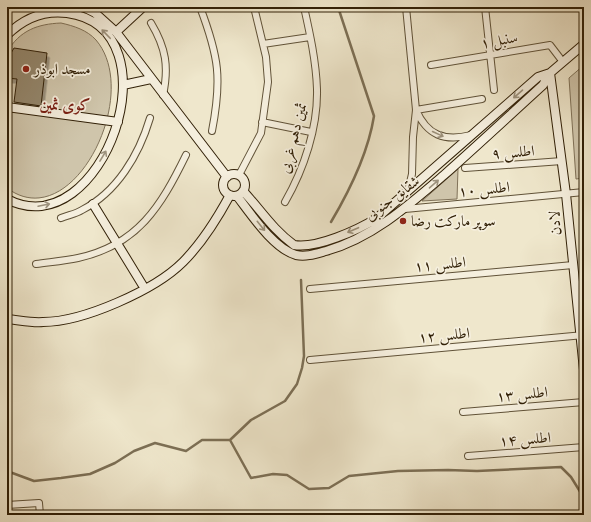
<svg xmlns="http://www.w3.org/2000/svg" width="591" height="522" font-family="'IM FELL Great Primer',Amiri,serif">
  <style>
    .green { fill: #cfc5ab; stroke: #807259 }
    .lines { fill: none; stroke-linecap: round; stroke-linejoin: round }
    .stream { stroke: #7c6f55; stroke-width: 2.5 }
    .building { fill: #94876d; stroke: #312007; filter: url(#shadow) }
    .street-casing { stroke: #605238; stroke-width: 8 }
    .secondary-casing { stroke: #312007; stroke-width: 10 }
    .street { stroke: #f5efde; stroke-width: 6 }
    .secondary { stroke: #f5efde; stroke-width: 8 }
    .oneway { stroke: #9d927d }
    .poi-dot { fill: #8f2418; stroke: #f5efde; stroke-width: 1.5 }
    .labels { text-anchor: middle; stroke-width: 3.5; stroke-linejoin: round; paint-order: stroke }
    .street-label { font-size: 15px; fill: #312007; stroke: #f5efde }
    .poi-label { font-size: 15px; fill: #312007; stroke: #f5efde; text-anchor: start }
    .neighbourhood-label { font-size: 16px; font-weight: bold; fill: #7a1f14; stroke: #f5efde }
  </style>
  <defs>
    <filter id="shadow"><feDropShadow dx="2.5" dy="4.5" stdDeviation="0" flood-color="#0004"/></filter>
  </defs>
  <rect width="100%" height="100%" fill="#efe7cc"/>
  <filter id="stains"><feTurbulence type="fractalNoise" baseFrequency=".005" numOctaves="4"/><feColorMatrix values="0 0 0 0 .2 0 0 0 0 .09 0 0 0 0 .02 0 0 0 .5 -.17"/></filter>
  <radialGradient id="worn" r=".72"><stop offset=".6" stop-color="#630" stop-opacity="0"/><stop offset="1" stop-color="#630" stop-opacity=".3"/></radialGradient>
  <path class="green" d="M 61,23 C 74,26 87,30 96,40 C 143,95 72,237 7,188 L 7,52 C 20,30 38,24 61,23 Z
    M 584,65 L 584,178 L 576,179 L 569,78 Z
    M 458,169 L 457,199 L 422,201 Z"/>
  <g class="lines">
    <path class="stream" d="M 331,222 C 350,190 368,154 374,116 L 338,7
      M 230,440 L 251,420 L 285,401 L 297,384 L 302,368 L 304,356 L 301,280
      M 7,471 L 34,481 L 61,478 L 90,474 L 115,463 L 134,451 L 155,443 L 186,451 L 202,440 L 230,440 L 251,478 L 273,474 L 287,475 L 309,489 L 329,488 L 349,476 L 398,471 L 448,470 L 477,471 L 561,467 L 571,477 L 584,498"/>
  </g>
  <path class="building" d="M 14,48 L 47,53 L 41,106 L 14,102 L 17,79 L 7,78 L 7,60 Z"/>
  <g class="lines">
    <defs>
      <path id="street" d="M 200,7 C 219,57 222,79 212,131
        M 406,7 L 416,110 L 413,137 L 412,174 L 408,191
        M 485,7 L 494,90
        M 151,23 C 166,48 169,67 163,95
        M 263,44 L 310,37
        M 431,65 L 550,45 L 563,62
        M 416,110 C 427,135 444,142 471,135
        M 416,110 L 482,99
        M 262,122 L 311,132
        M 465,168 L 562,161
        M 239,175 L 261,133 L 268,82 L 266,57 L 254,7
        M 285,202 C 304,169 318,127 317,89 C 316,61 310,34 304,7
        M 405,209 L 584,192
        M 61,218 C 68,215 76,214 82,210 C 117,192 139,155 150,118
        M 36,264 C 50,262 64,261 78,258 C 138,245 161,206 186,155
        M 310,289 L 573,265
        M 310,360 L 584,335
        M 463,412 L 584,402
        M 468,456 L 584,447
        M 7,505 L 39,503 L 40,515"/>
      <path id="secondary" d="M 83,7 L 95,13 L 116,32 L 227,177
        M 116,32 L 143,7
        M 7,35 C 23,19 43,10 67,13 C 180,28 102,249 7,199
        M 550,73 L 566,194 L 584,370
        M 123,85 L 151,79
        M 7,107 L 118,122
        M223 185a11 11 0 1 1 22 0a11 11 0 1 1-22 0Z
        M 243,191 C 260,209 273,230 294,245 C 316,249 358,230 377,218 L 538,77 L 550,73
        M 237,196 C 251,214 273,248 296,255 C 306,257 315,254 326,251 C 372,238 408,206 444,175 C 478,145 510,115 543,85 L 550,73 L 584,44
        M 93,204 L 145,289
        M 7,319 C 19,320 31,323 43,322 C 83,322 155,290 183,262 C 203,242 217,219 230,195"/>
    </defs>
    <use href="#street" class="street-casing"/>
    <use href="#secondary" class="secondary-casing"/>
    <use href="#street" class="street"/>
    <use href="#secondary" class="secondary"/>
  </g>
  <defs><path id="oneway-shaft" d="M-6 0H5M1.5-3L5.5 0L1.5 3" fill="none" stroke-width="1.6" stroke-linecap="round" stroke-linejoin="round"/></defs>
  <g class="oneway">
    <use href="#oneway-shaft" transform="translate(106 34) rotate(-134)"/>
    <use href="#oneway-shaft" transform="translate(518 94) rotate(139)"/>
    <use href="#oneway-shaft" transform="translate(438 134) rotate(25)"/>
    <use href="#oneway-shaft" transform="translate(103 156) rotate(-59)"/>
    <use href="#oneway-shaft" transform="translate(434 184) rotate(-41)"/>
    <use href="#oneway-shaft" transform="translate(44 205) rotate(-12)"/>
    <use href="#oneway-shaft" transform="translate(261 226) rotate(51)"/>
    <use href="#oneway-shaft" transform="translate(353 230) rotate(157)"/>
  </g>
  <g class="poi-dot">
    <circle cx="26" cy="69" r="4"/>
    <circle cx="403" cy="221" r="4"/>
  </g>
  <g class="labels">
    <g class="street-label">
      <text transform="translate(499 40) rotate(-10)" y="5">سنبل ۱</text>
      <text transform="translate(293 138) rotate(-76)" y="5">ثمین دهم غربی</text>
      <text transform="translate(513 152) rotate(-4)" y="5">اطلس ۹</text>
      <text transform="translate(484 189) rotate(-5)" y="5">اطلس ۱۰</text>
      <text transform="translate(392 198) rotate(-37)" y="5">شقایق جنوبی</text>
      <text transform="translate(555 223) rotate(-95)" y="5">لادن</text>
      <text transform="translate(440 264) rotate(-5)" y="5">اطلس ۱۱</text>
      <text transform="translate(444 335) rotate(-5)" y="5">اطلس ۱۲</text>
      <text transform="translate(522 394) rotate(-5)" y="5">اطلس ۱۳</text>
      <text transform="translate(525 439) rotate(-4)" y="5">اطلس ۱۴</text>
    </g>
    <g class="poi-label">
      <text x="34" y="74">مسجد ابوذر</text>
      <text x="411" y="226">سوپر مارکت رضا</text>
    </g>
    <g class="neighbourhood-label">
      <text x="65" y="110">کوی ثمین</text>
    </g>
  </g>
  <rect width="591" height="522" fill="none" stroke="#efe7cc" stroke-width="24"/>
  <rect x="8" y="8" width="575" height="506" fill="none" stroke="#312007" stroke-width="2"/>
  <rect x="12" y="12" width="567" height="498" fill="none" stroke="#312007"/>
  <rect width="100%" height="100%" filter="url(#stains)"/>
  <rect width="100%" height="100%" fill="url(#worn)"/>
</svg>
